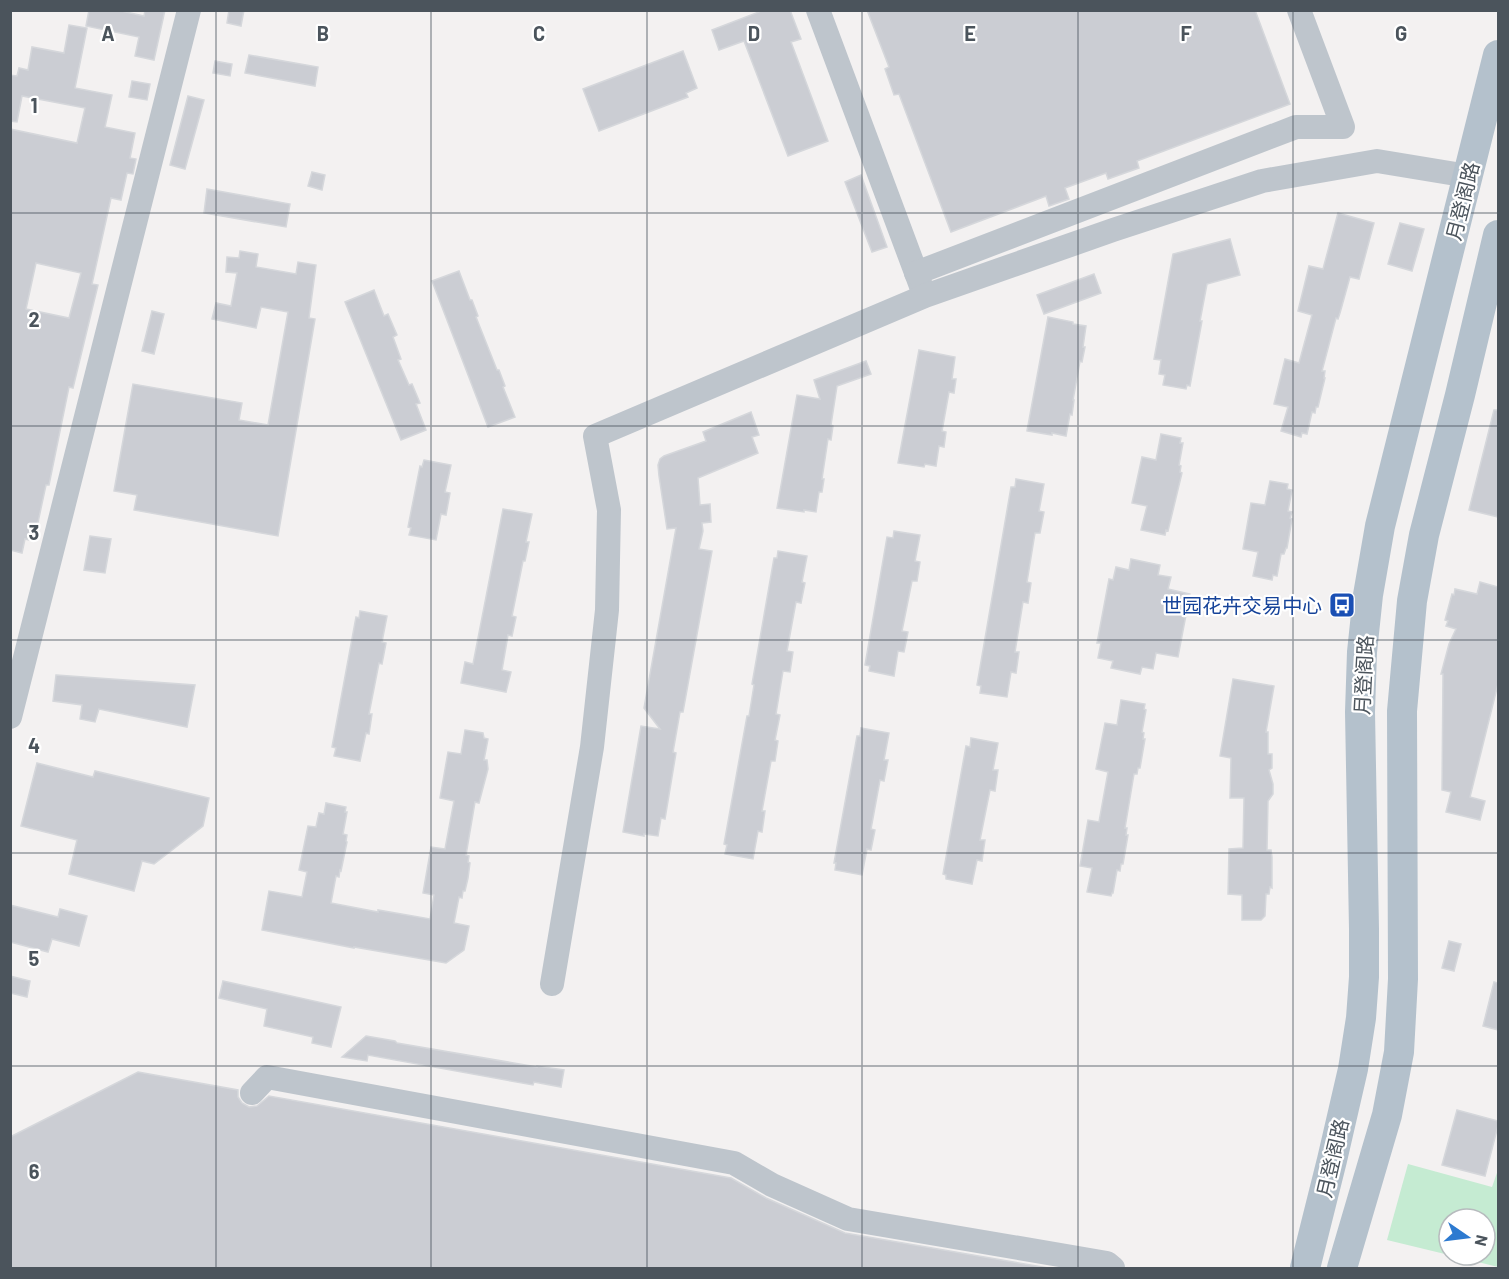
<svg xmlns="http://www.w3.org/2000/svg" width="1509" height="1279" viewBox="0 0 1509 1279" font-family="Barlow,'Noto Sans SC',sans-serif">
<style>
.green{fill:#c5ebd2}
.building{fill:#cbcdd3;stroke:#d5d7db;stroke-width:1.5;fill-rule:evenodd}
.lines{fill:none;stroke-linecap:round;stroke-linejoin:round}
.minor{stroke:#bec5cc;stroke-width:24}
.major{stroke:#b4c1cc;stroke-width:30}
.grid{fill:none;stroke:#4b545c;stroke-width:1.5;stroke-opacity:0.55}
.labels{text-anchor:middle;dominant-baseline:central;stroke-width:4.5;stroke-linejoin:round;paint-order:stroke}
.street-label{font-size:20px;fill:#4b545c;stroke:#fff}
.transit-label{font-size:20px;fill:#164399;stroke:#fff;text-anchor:end}
.grid-label{font-size:20px;text-anchor:middle;font-weight:bold;fill:#4b545c;stroke:#fff;stroke-width:4.5;stroke-linejoin:round;paint-order:stroke}
</style>
<rect width="100%" height="100%" fill="#f3f1f1"/>
<polygon class="green" points="1408,1164 1492,1187 1498,1170 1498,1267 1450,1255 1485,1255 1485,1219 1449,1219 1449,1255 1387,1240"/>
<g class="building">
<polygon points="89,10 117,10 144,16 145,10 165,10 154,60 135,56 139,37 86,26"/>
<polygon points="229,10 244,10 241,26 227,23"/>
<polygon points="764,10 790,10 801,39 791,42 828,141 788,156 744,41 719,50 712,30"/>
<polygon points="867,10 1255,10 1290,104 1137,161 1139,168 1108,179 1106,173 1065,188 1069,199 1049,206 1046,196 951,232 899,94 894,95 885,69 889,67"/>
<path d="M 69,25 L 87,28 L 75,88 L 112,95 L 105,127 L 135,133 L 130,158 L 136,159 L 133,174 L 127,173 L 121,200 L 111,198 L 92,284 L 98,285 L 73,388 L 69,387 L 49,485 L 46,485 L 34,541 L 25,539 L 22,553 L 10,550 L 10,129 L 77,143 L 85,108 L 22,96 L 17,122 L 10,121 L 10,75 L 17,76 L 19,68 L 28,70 L 32,47 L 64,53 ZM 36,263 L 81,273 L 69,318 L 26,309 Z"/>
<polygon points="683,51 697,88 686,93 688,97 599,131 583,89"/>
<polygon points="249,55 318,67 315,86 245,73"/>
<polygon points="215,61 232,64 230,76 213,73"/>
<polygon points="132,81 150,84 147,100 129,97"/>
<polygon points="188,96 204,100 185,169 170,165"/>
<polygon points="312,172 325,175 322,190 308,186"/>
<polygon points="861,175 887,247 872,252 845,182"/>
<polygon points="207,189 290,204 286,227 204,213"/>
<polygon points="1338,213 1374,223 1359,279 1350,277 1340,313 1338,319 1336,318 1322,371 1325,371 1324,378 1325,378 1318,407 1316,407 1315,413 1312,412 1307,434 1302,433 1301,437 1281,431 1288,407 1274,404 1285,359 1299,363 1312,315 1298,311 1309,266 1323,269"/>
<polygon points="1400,223 1424,229 1412,271 1388,264"/>
<polygon points="1230,239 1240,275 1207,284 1200,321 1202,321 1190,386 1187,385 1186,389 1163,385 1165,375 1159,374 1161,360 1154,359 1173,254"/>
<polygon points="240,251 258,254 256,267 296,274 298,262 316,265 309,318 315,319 278,536 134,510 137,495 114,491 133,384 242,403 239,420 268,425 288,312 261,307 256,328 212,319 216,303 231,306 237,273 226,272 227,257 239,258"/>
<polygon points="459,271 470,300 472,300 478,316 476,317 497,370 499,370 505,386 503,387 515,417 488,427 432,281"/>
<polygon points="1094,274 1101,293 1044,314 1037,295"/>
<polygon points="374,290 384,316 388,314 397,335 393,337 401,359 398,360 409,385 412,384 420,403 416,404 426,430 401,440 345,302"/>
<polygon points="152,311 164,314 154,354 142,351"/>
<polygon points="1048,317 1073,322 1073,324 1086,326 1083,347 1085,347 1082,362 1080,361 1073,400 1074,400 1072,415 1070,414 1066,436 1052,433 1052,435 1027,431"/>
<polygon points="919,350 955,357 952,379 956,379 954,393 949,392 942,431 946,432 944,447 939,446 936,466 925,464 924,467 898,463"/>
<polygon points="866,361 871,374 837,386 831,425 833,426 831,440 828,439 822,479 824,479 822,492 819,492 816,512 804,510 804,512 777,508 797,395 820,399 814,380"/>
<polygon points="1494,410 1498,410 1498,517 1469,510"/>
<polygon points="751,412 759,435 752,437 758,453 698,478 700,505 710,504 711,522 702,523 703,531 699,549 712,551 683,712 680,712 673,752 676,753 665,819 661,818 658,836 644,834 644,836 623,832 641,726 660,729 644,708 676,528 667,529 659,476 658,465 660,459 664,456 706,441 703,432"/>
<polygon points="1161,434 1181,438 1180,443 1183,443 1179,465 1181,466 1180,472 1182,473 1168,531 1166,530 1165,535 1141,530 1147,506 1132,503 1142,457 1156,460"/>
<polygon points="424,460 451,465 445,492 450,493 446,515 441,514 436,540 409,535 411,528 408,527 420,466 422,467"/>
<polygon points="1016,479 1044,484 1039,511 1044,512 1040,533 1035,533 1027,582 1031,583 1028,603 1023,602 1015,652 1019,652 1016,673 1011,672 1007,697 980,693 981,686 977,685 1011,487 1015,487"/>
<polygon points="1270,481 1288,484 1287,489 1292,490 1288,511 1292,512 1290,518 1292,519 1287,548 1286,548 1284,554 1281,554 1277,576 1273,575 1272,580 1253,576 1258,552 1243,549 1251,503 1265,505"/>
<polygon points="503,509 532,514 526,542 529,542 525,561 523,561 512,616 516,617 512,636 508,635 502,670 511,672 506,692 461,683 465,662 473,664"/>
<polygon points="894,531 920,535 915,561 920,562 917,581 912,581 902,631 908,632 904,652 898,651 894,676 869,671 870,666 865,665 887,537 893,538"/>
<polygon points="90,536 111,539 105,573 84,570"/>
<polygon points="778,551 807,556 802,582 805,583 801,603 796,602 787,651 793,652 790,672 783,671 776,714 780,715 775,740 778,741 775,761 771,761 762,811 765,811 762,832 758,831 753,859 725,854 727,845 724,844 747,716 749,716 754,685 752,684 774,558 777,558"/>
<polygon points="1131,559 1160,565 1158,575 1171,577 1168,589 1190,594 1178,657 1156,653 1153,669 1142,667 1140,674 1111,668 1113,661 1098,658 1101,643 1097,643 1109,579 1113,580 1116,567 1129,570"/>
<polygon points="1480,582 1498,587 1498,684 1470,797 1485,801 1480,820 1446,812 1451,792 1442,790 1443,674 1441,674 1449,644 1456,629 1446,626 1448,621 1445,620 1452,594 1454,595 1455,589 1477,594"/>
<polygon points="360,611 387,616 382,642 386,643 382,664 379,663 369,714 372,714 369,734 366,733 360,761 334,756 336,748 332,747 356,617 359,618"/>
<polygon points="56,675 195,685 187,727 99,709 95,722 80,719 82,705 53,701"/>
<polygon points="1233,679 1274,686 1266,732 1268,732 1268,754 1272,754 1272,768 1269,770 1273,784 1273,794 1268,801 1267,850 1271,850 1272,857 1272,888 1270,887 1269,894 1266,894 1265,916 1261,920 1242,920 1242,895 1228,894 1229,849 1243,848 1244,798 1230,798 1231,758 1220,756"/>
<polygon points="1121,700 1145,704 1144,709 1146,710 1142,732 1144,733 1143,739 1145,739 1140,768 1138,768 1137,774 1134,774 1125,828 1127,828 1126,835 1128,835 1123,864 1121,864 1120,871 1117,870 1113,893 1112,893 1111,896 1087,892 1092,868 1080,866 1088,820 1099,822 1108,772 1096,769 1105,723 1117,725"/>
<polygon points="861,728 889,733 884,760 888,760 884,781 880,780 871,829 875,830 871,850 867,849 862,875 835,870 836,863 834,863 857,736 860,736"/>
<polygon points="465,730 483,733 484,738 488,739 484,760 487,760 488,769 479,803 475,802 466,855 469,856 468,862 470,863 468,878 465,891 463,891 462,898 459,897 454,923 469,926 464,950 446,963 354,947 354,948 262,930 269,891 302,897 307,872 299,870 308,826 316,827 319,813 324,814 326,803 346,807 345,812 347,812 343,834 347,835 346,841 347,842 341,871 340,870 339,877 336,876 331,903 378,912 378,910 430,919 434,895 423,893 431,847 445,849 454,801 440,798 448,752 461,754"/>
<polygon points="971,738 998,743 993,770 998,770 995,791 990,790 980,840 985,840 982,861 977,860 972,884 946,879 946,875 943,874 966,746 970,747"/>
<polygon points="37,763 93,777 95,771 209,798 203,826 154,864 142,861 134,891 69,874 77,840 21,826"/>
<polygon points="10,905 58,917 60,909 87,916 79,946 52,939 48,952 10,942"/>
<polygon points="1449,941 1461,944 1454,971 1442,968"/>
<polygon points="10,976 30,981 27,997 10,993"/>
<polygon points="223,981 341,1007 331,1047 312,1043 313,1037 264,1026 267,1009 219,998"/>
<polygon points="1494,982 1498,983 1498,1030 1483,1026"/>
<polygon points="366,1036 395,1041 397,1043 537,1067 537,1066 564,1070 561,1087 534,1082 533,1085 368,1055 367,1061 342,1057"/>
<polygon points="138,1072 238,1090 238,1097 242,1103 249,1107 257,1106 269,1096 731,1178 766,1198 845,1233 1054,1269 10,1269 10,1137"/>
<polygon points="1457,1110 1498,1121 1498,1126 1485,1176 1442,1165"/>
</g>
<g class="lines">
<g class="minor">
<polyline points="818,10 921,286"/>
<polyline points="916,273 1296,127 1343,127 1299,10"/>
<polyline points="10,717 189,10"/>
<polyline points="552,984 592,747 607,610 609,510 595,436 925,296 1113,230 1262,181 1377,161 1468,176"/>
<polyline points="252,1093 267,1077 734,1163 772,1185 848,1219 1107,1263 1113,1268"/>
</g>
<g class="major">
<polyline points="1305,1268 1332,1160 1353,1069 1361,1018 1364,977 1364,929 1360,712 1362,652 1368,595 1380,526 1498,55"/>
<polyline points="1342,1268 1387,1115 1399,1052 1403,979 1402,711 1412,601 1424,535 1460,395 1498,235"/>
</g>
</g>
<path class="grid" d="M 216,10 L 216,1268M 431,10 L 431,1268M 647,10 L 647,1268M 862,10 L 862,1268M 1078,10 L 1078,1268M 1293,10 L 1293,1268M 10,213 L 1498,213M 10,426 L 1498,426M 10,640 L 1498,640M 10,853 L 1498,853M 10,1066 L 1498,1066"/>
<defs>
<symbol id="bus-square" viewBox="-11 -11 22 22"><rect x="-9" y="-9" width="18" height="18" rx="4" fill="#1a4fb4" stroke="#fff"/><path d="M-5-6H5V4H4V6H2V4H-2V6H-4V4H-5ZM-3.5-4V0h7V-4ZM-3.5 1.2v1.5H-2V1.2ZM2 1.2v1.5H3.5V1.2Z" fill="#fff"/></symbol>
</defs>
<g fill-rule="evenodd">
<use href="#bus-square" x="1327" y="590" width="30" height="30"/>
</g>
<g class="labels">
<g class="street-label">
<text transform="translate(1462 201) rotate(-76)">月登阁路</text>
<text transform="translate(1363 675) rotate(-87)">月登阁路</text>
<text transform="translate(1332 1158) rotate(-77)">月登阁路</text>
</g>
<g class="transit-label">
<text x="1322" y="605">世园花卉交易中心</text>
</g>
</g>
<g class="grid-label">
<text x="108" y="41">A</text>
<text x="323" y="41">B</text>
<text x="539" y="41">C</text>
<text x="754" y="41">D</text>
<text x="970" y="41">E</text>
<text x="1186" y="41">F</text>
<text x="1401" y="41">G</text>
<text x="34" y="113">1</text>
<text x="34" y="327">2</text>
<text x="34" y="540">3</text>
<text x="34" y="753">4</text>
<text x="34" y="966">5</text>
<text x="34" y="1179">6</text>
</g>
<rect width="1509" height="1279" fill="none" stroke="#4b545c" stroke-width="24"/>
<g transform="translate(1467 1237) rotate(104)"><circle r="28" fill="#ffffff" stroke="#b7bbbe" stroke-width="1.5"/>
<path d="M0-4.5L10 22L0 15L-10 22Z" fill="#2d7ad0"/>
<text y="-9" font-size="16" font-weight="bold" text-anchor="middle" fill="#4b545c">N</text>
</g>
</svg>
